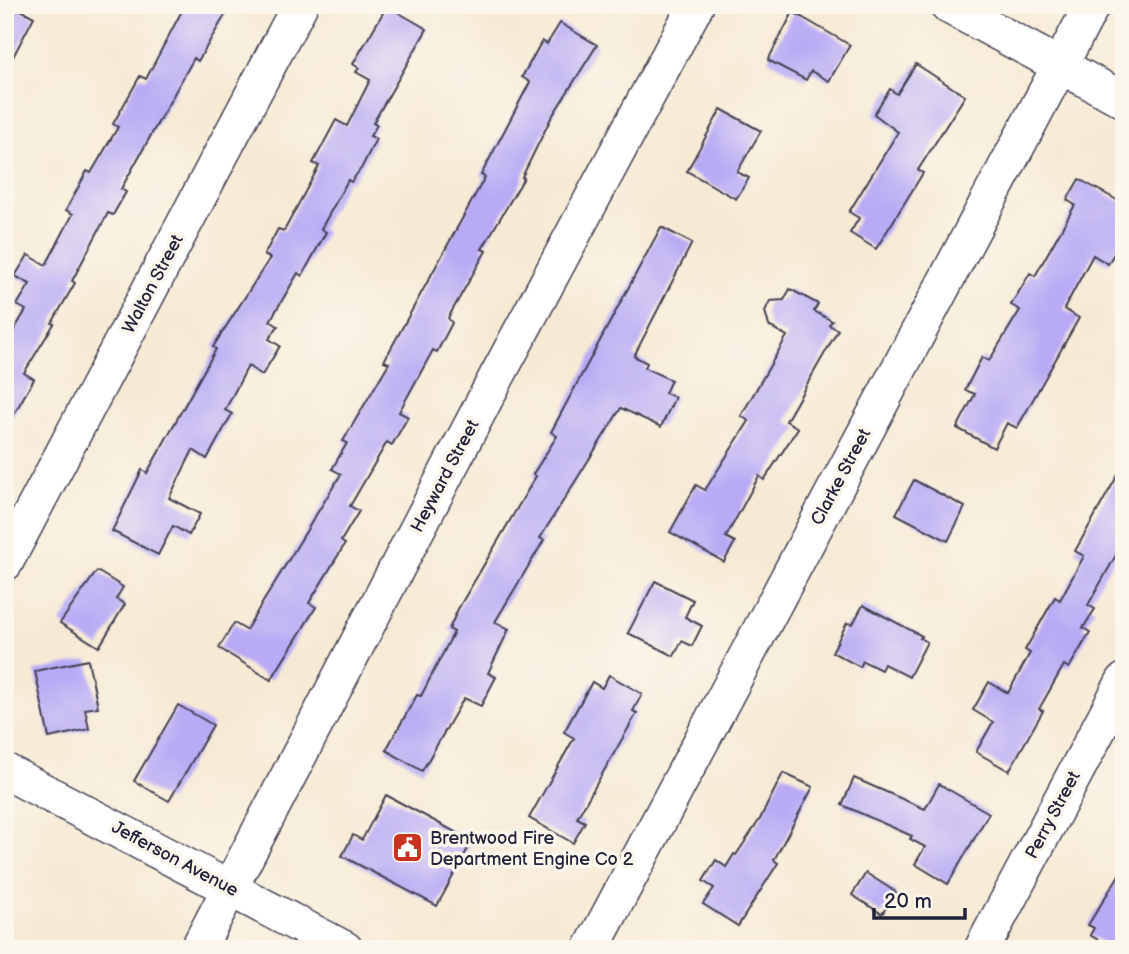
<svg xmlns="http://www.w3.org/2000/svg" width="1129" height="954" viewBox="0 0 1129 954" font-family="'Balsamiq Sans',sans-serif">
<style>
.building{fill:#b8aaf5}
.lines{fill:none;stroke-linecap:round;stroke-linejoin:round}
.street-casing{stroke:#424052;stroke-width:38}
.street{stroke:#fff;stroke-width:35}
.labels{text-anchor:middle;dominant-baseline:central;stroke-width:7;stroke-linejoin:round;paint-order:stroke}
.street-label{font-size:18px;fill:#22223b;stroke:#fbf7ec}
.poi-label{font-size:18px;fill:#22223b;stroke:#fbf7ec;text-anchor:start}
</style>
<rect width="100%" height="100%" fill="#fbf7ec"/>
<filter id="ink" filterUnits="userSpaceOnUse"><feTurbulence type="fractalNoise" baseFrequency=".0143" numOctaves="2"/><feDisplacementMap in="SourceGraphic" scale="14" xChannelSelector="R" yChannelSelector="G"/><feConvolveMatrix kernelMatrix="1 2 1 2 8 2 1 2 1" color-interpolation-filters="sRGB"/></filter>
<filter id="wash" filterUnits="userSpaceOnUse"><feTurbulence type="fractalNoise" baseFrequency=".00686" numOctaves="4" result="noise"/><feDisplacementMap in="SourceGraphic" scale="28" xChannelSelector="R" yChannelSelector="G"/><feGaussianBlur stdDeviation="1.57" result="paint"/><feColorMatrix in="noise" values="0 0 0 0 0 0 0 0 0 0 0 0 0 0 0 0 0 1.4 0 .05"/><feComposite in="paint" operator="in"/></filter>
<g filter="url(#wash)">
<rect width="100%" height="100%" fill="#f7ead5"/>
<g id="blocks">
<g class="building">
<polygon points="5,5 12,5 34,17 5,72"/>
<polygon points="185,5 231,5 198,61 194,58 121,189 126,192 113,215 108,213 72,281 75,283 52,323 54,324 24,373 34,379 5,430 5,345 26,310 17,305 30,284 15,276 28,255 46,265 73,214 66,210 87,171 91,173 118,127 113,124 140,76 146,79"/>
<polygon points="387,6 427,29 373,123 377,125 370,136 376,139 362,167 351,182 348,180 321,229 326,232 302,276 298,273 270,321 278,326 269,339 280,346 262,375 248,366 225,410 232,414 207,459 193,450 169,498 200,514 189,535 173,526 158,555 112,531 142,470 147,473 216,349 213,347 270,258 264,255 278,229 284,231 319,166 313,163 336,120 347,126 370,80 356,72 359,68 353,64"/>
<polygon points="793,12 850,45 829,81 811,71 806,80 768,60"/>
<polygon points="560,23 597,45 551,118 522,177 524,178 482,249 486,251 448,318 452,323 437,352 433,350 399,412 408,417 392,445 387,442 350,506 359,511 341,541 345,544 309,603 316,607 271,680 219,648 234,623 246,630 341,474 332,469 347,443 343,441 389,363 384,361 485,177 481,175 530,82 522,77 542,41 547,44"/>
<polygon points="916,64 965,96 918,170 923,173 876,249 850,233 859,218 849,212 898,132 874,114 890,89 897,94"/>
<polygon points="721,109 761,131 737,172 749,178 736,199 687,171"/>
<polygon points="1079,179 1124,204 1124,236 1108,264 1093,255 1064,309 1079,318 1017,428 1007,423 994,448 957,428 975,394 965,390 982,357 989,361 1020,310 1011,305 1030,273 1035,276 1075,205 1067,200"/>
<polygon points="661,227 692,243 634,356 647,363 645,368 671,380 665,393 675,397 661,427 621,408 540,538 544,540 495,622 509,629 488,673 496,677 481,706 464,698 422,771 386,750 417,695 421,696 454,632 449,629 458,609 536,476 533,474 557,436 551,432"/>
<polygon points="790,289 818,304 814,311 832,321 829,325 838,330 786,421 798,428 764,480 759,476 726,537 735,542 724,562 670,532 696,485 705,490 749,421 741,416 787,336 769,326 765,311 770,301 784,300"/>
<polygon points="1124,464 1124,541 1088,605 1095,609 1083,628 1090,632 1069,668 1064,665 1039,709 1043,711 1009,771 976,752 993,722 973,710 989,682 1008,693 1030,653 1025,650 1055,597 1060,600 1084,556 1075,551"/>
<polygon points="914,480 965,507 948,541 896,514"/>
<polygon points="97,571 123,587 116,599 125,604 99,647 60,623"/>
<polygon points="655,581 693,600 685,617 702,626 692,646 682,641 674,656 628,633"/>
<polygon points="863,605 922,636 920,638 927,642 909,677 884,664 881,670 863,661 860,667 832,652 847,623 853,624"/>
<polygon points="88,660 98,707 85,709 89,729 49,738 35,671"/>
<polygon points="609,675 642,694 633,711 637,713 577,818 585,822 573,843 529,818 574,738 564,732 592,682 602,688"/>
<polygon points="178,705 213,725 169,801 134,781"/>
<polygon points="783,773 813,787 774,860 778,863 738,926 703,904 714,888 703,881 716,860 726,867 734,854 736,855 760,819"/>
<polygon points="854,778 925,809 939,784 989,813 948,884 915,864 925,847 910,839 912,836 842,805"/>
<polygon points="386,795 472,841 437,906 342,856 353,835 362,840"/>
<polygon points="1124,867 1124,946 1116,942 1113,948 1090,935 1094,928 1088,925"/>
<polygon points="866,873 896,892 882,914 852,895"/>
</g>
</g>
</g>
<g filter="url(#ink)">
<use href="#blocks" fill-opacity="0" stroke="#424052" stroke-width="2"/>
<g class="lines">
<defs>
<g id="street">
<polyline points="947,5 1124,100"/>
<polyline points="5,563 300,5"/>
<polyline points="5,771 345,949"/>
<polyline points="198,949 495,380 696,5"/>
<polyline points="591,949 1092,5"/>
<polyline points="982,949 1124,681"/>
</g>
</defs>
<use href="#street" class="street-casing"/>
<use href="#street" class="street"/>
</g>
</g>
<defs>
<symbol id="civic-square" viewBox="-11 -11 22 22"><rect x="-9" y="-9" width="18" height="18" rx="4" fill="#c8321e" stroke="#fbf7ec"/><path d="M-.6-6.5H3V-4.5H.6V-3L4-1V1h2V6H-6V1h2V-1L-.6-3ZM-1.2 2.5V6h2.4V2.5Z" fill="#fff"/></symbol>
</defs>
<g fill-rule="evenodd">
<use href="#civic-square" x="390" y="830" width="35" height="35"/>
</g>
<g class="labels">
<g class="street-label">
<text transform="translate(153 284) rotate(-62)">Walton Street</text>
<text transform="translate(445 476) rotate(-62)">Heyward Street</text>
<text transform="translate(841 477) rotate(-62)">Clarke Street</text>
<text transform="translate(1053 815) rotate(-62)">Perry Street</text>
<text transform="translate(175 859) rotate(28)">Jefferson Avenue</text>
</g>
<g class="poi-label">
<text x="430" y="838">Brentwood Fire<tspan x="430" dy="21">Department Engine Co 2</tspan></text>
</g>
</g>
<rect width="1129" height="954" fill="none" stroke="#fbf7ec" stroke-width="28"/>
<path d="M874 908v10h91v-10" fill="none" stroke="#22223b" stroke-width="3.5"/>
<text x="884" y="908" font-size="21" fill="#22223b" stroke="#fbf7ec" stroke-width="5" paint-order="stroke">20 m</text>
</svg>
